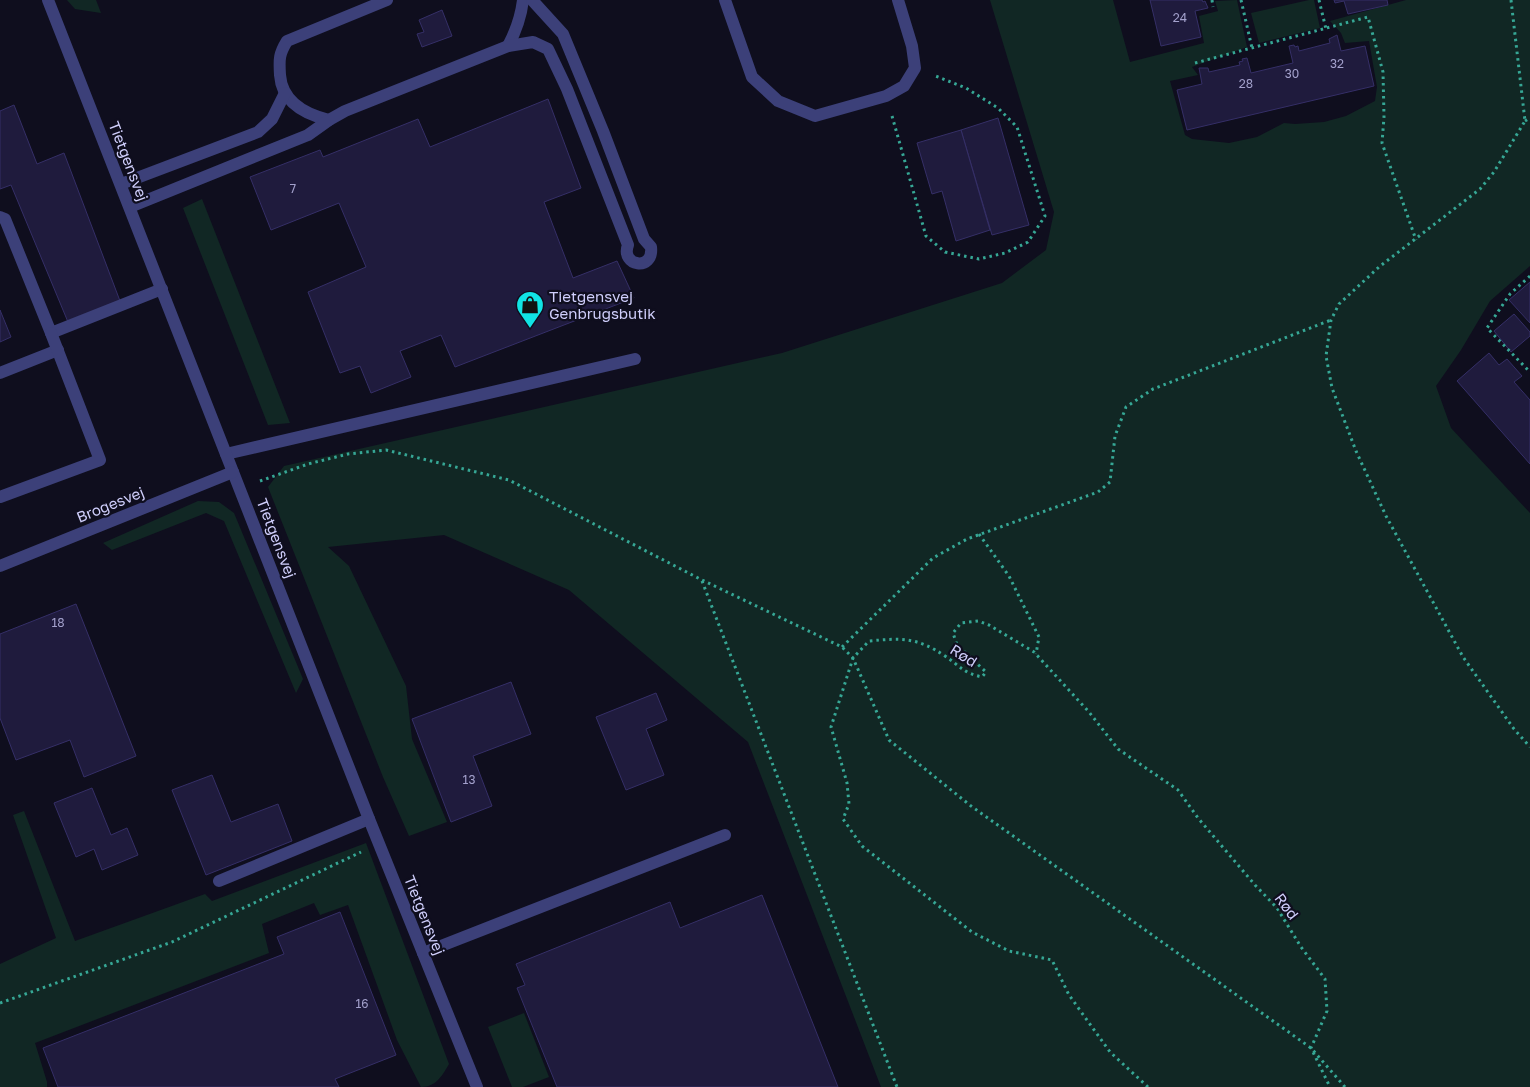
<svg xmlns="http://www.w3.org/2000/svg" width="1530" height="1087" viewBox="0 0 1530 1087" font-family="'Golos Text',sans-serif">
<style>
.green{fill:#112724}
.building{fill:#1f1b3d;stroke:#352f67}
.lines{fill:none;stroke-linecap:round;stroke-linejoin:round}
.path{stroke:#36a795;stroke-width:3;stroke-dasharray:2.5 4;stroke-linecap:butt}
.lane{stroke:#3c4079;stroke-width:12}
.street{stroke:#3c4079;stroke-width:12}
.labels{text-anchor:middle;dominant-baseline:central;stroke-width:4.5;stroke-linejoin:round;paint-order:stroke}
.number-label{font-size:12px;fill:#a3a1cc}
.street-label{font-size:15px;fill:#cfcefb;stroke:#0f0e1e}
.poi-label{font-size:15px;fill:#cfcefb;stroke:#0f0e1e;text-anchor:start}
</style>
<rect width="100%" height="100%" fill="#0f0e1e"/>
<g class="green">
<polygon points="67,0 96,0 101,13 75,9"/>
<polygon points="990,0 1113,0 1130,62 1204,43 1199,16 1218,11 1215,1 1237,0 1247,47 1192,67 1198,75 1170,81 1185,135 1192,139 1229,143 1257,137 1284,123 1295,124 1324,122 1346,116 1375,101 1377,87 1369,41 1345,43 1341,33 1330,21 1406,0 1530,0 1530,266 1490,301 1461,350 1436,386 1451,428 1530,513 1530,1087 881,1087 748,742 569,590 444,535 328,547 349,566 406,686 412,739 447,822 409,836 383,777 268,487 284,466 782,353 1002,283 1046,250 1054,212"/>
<polygon points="1309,0 1314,0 1320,28 1259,43 1251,13"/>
<polygon points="202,199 290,423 268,425 183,208"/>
<polygon points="198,501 219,502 234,513 303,679 296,693 224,521 206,513 112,550 103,543"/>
<path d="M 24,811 L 75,941 L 205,894 L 212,901 L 366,843 L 449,1064 C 442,1076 436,1087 421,1087 L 397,1040 L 348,905 L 320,915 L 314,903 L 262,924 L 269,953 L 35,1043 L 47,1082 L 47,1087 L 0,1087 L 0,964 L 56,938 L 13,815 Z"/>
<polygon points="524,1013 549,1077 523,1087 512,1087 488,1027"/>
</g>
<g class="building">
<polygon points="1150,0 1202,0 1203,2 1205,1 1208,8 1195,11 1201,37 1161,46"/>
<polygon points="1334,0 1387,0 1388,5 1348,14 1344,1 1335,3"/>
<polygon points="442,10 452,36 422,47 417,34 424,32 419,20"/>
<polygon points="1337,35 1341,51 1365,46 1374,86 1187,130 1177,90 1202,84 1199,68 1208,68 1209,72 1240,65 1239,62 1243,61 1242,59 1247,58 1251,73 1293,63 1289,46 1294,45 1295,47 1298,46 1299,51 1330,43 1329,39"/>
<polygon points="548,99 581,188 544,202 573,278 617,261 634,298 455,367 441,335 400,351 411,377 371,393 360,366 340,373 308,292 366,267 339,203 271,230 250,177 320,150 323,157 418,119 430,147"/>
<polygon points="14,105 37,164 64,153 120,301 68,322 11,185 0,189 0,111"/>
<polygon points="998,118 1029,225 992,235 961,130"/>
<polygon points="961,130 990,230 956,241 942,191 932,194 917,143"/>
<polygon points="1530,282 1530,323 1509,300"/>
<polygon points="0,310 11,337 0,342"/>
<polygon points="1514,314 1530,332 1530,336 1511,352 1494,331"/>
<polygon points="1489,353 1499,365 1507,359 1522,376 1514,382 1530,400 1530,464 1457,381"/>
<polygon points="76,604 136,756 84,777 70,740 16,760 0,718 0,634"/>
<polygon points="511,682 531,734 473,756 492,806 451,822 412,719"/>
<polygon points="656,693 667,720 646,729 664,775 626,790 596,717"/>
<polygon points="212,775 231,822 278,804 292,841 206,875 172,790"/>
<polygon points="92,788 111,835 127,828 138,855 102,870 94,849 76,857 54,803"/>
<polygon points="762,895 838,1087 557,1087 517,988 525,985 516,964 670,902 680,928"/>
<polygon points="340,912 396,1055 335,1079 339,1087 58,1087 43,1048 284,954 277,937"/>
</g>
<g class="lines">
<g class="path">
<polyline points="1212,0 1213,7"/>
<polyline points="1241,0 1252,48"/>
<polyline points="1319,0 1326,29"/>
<polyline points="1511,0 1525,121 1494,172 1480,189 1379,267 1339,304 1331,320 1326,356 1332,388 1356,451 1386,516 1463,657 1514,729 1530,747"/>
<polyline points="1195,63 1368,17 1383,72 1384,117 1382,143 1416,240"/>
<polyline points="892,116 926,236 945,252 979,259 1005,253 1028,242 1045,216 1017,127 998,108 966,88 933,75"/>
<polyline points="1525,121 1530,118"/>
<polyline points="1530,276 1510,294 1487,328 1530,372"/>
<polyline points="260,481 308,464 348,454 386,450 509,480 702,580 842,647 853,658 889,740 971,806 1311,1048 1345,1087"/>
<polyline points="979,534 1009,576 1039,637 1036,654"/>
<polyline points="702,581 897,1087"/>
<polyline points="842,647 933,558 967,539 1098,492 1110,482 1115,436 1126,407 1153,389 1331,320"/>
<polyline points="0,1003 172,942 361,852"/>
<path d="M 1148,1087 L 1110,1052 L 1069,995 L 1052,960 L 1009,951 L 972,932 L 862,846 L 843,819 L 849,804 L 847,783 L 831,727 L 853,658 L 869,641 C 901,638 917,637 945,656 C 960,666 963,673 982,677 L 986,672 L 957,645 L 953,633 L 961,623 L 978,621 L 989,625 L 1034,652 L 1089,712 L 1118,749 L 1178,790 L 1198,818 L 1255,885 L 1277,908 L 1301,947 L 1325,979 L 1327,1011 L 1311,1048 L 1330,1087"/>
</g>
<g class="lane">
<polyline points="725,0 752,77 778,101 815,116 886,96 904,86 915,68 912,46 898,0"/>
<path d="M 508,46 C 516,31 521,17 523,0"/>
<path d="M 329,120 C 304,114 282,102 280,75 C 279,59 279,54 287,41 L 387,0"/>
<polyline points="121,184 258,132 272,119 285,93"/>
<path d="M 130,207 L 308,135 L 329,120 L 345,111 L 508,46 L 533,42 L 548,49 L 567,89 L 628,245 C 620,266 654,272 651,247 L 644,239 L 603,131 L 563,34 L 532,0"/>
<polyline points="0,217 5,219 51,333 162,289"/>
<polyline points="0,373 58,350"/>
<polyline points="226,454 635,359"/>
<polyline points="0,497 100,460 51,333"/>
<polyline points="219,881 369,819"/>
<polyline points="423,953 725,835"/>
</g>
<g class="street">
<polyline points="48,0 369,819 477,1087"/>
<polyline points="0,566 233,472"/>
</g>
</g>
<defs>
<symbol id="shop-pin" viewBox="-11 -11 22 30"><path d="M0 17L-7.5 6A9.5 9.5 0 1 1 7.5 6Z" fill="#11e3e4" stroke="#0f0e1e"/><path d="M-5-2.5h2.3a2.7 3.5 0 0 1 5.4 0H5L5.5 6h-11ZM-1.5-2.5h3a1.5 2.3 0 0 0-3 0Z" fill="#111"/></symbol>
</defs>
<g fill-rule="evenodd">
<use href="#shop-pin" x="514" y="289" width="32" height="43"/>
</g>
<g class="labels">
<g class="number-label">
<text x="1180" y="17">24</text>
<text x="1337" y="63">32</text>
<text x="1292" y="73">30</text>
<text x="1246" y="83">28</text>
<text x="293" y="188">7</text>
<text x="58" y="622">18</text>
<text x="469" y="779">13</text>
<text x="362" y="1003">16</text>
</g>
<g class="street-label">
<text transform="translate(129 161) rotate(69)">Tietgensvej</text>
<text transform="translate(110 504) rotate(-22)">Brogesvej</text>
<text transform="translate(277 538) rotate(69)">Tietgensvej</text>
<text transform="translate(964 655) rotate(32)">Rød</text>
<text transform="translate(1287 906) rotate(53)">Rød</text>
<text transform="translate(425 915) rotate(68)">Tietgensvej</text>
</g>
<g class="poi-label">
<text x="549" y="296">Tietgensvej<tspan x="549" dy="17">Genbrugsbutik</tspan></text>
</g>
</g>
</svg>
